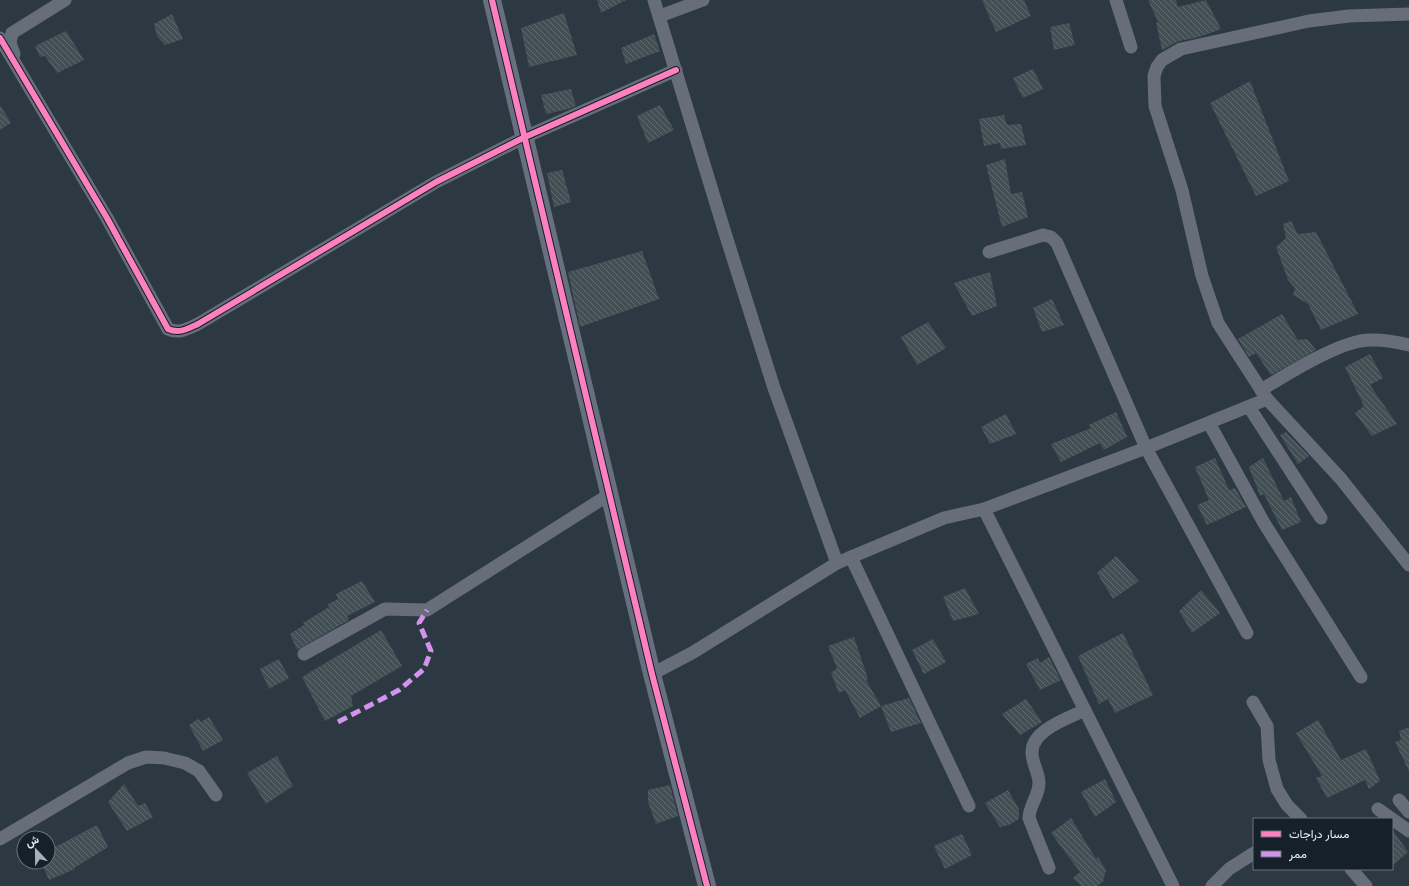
<svg xmlns="http://www.w3.org/2000/svg" width="1409" height="886" viewBox="0 0 1409 886" font-family="Raleway,Vazirmatn,sans-serif">
<style>
.building{fill:url(#building-back-hatch)}
.lines{fill:none;stroke-linecap:round;stroke-linejoin:round}
.street{stroke:#686d7a;stroke-width:13}
.secondary{stroke:#686f7e;stroke-width:18}
.quiet{stroke:#d193ec;stroke-width:5;stroke-dasharray:10 5;stroke-linecap:butt}
.cycleway-casing{stroke:#152028;stroke-width:8}
.cycleway{stroke:#ff80c0;stroke-width:6}
</style>
<defs>
<pattern id="building-back-hatch" width="6" height="6" patternUnits="userSpaceOnUse"><rect width="6" height="6" fill="#425055"/><path d="M-1 5l2 2M0 0l6 6M5-1l2 2" fill="none" stroke="#5d6a6e"/></pattern>
</defs>
<rect width="100%" height="100%" fill="#2c3942"/>
<g class="building">
<polygon points="597,0 626,0 601,13"/>
<polygon points="982,0 1024,0 1031,16 996,32"/>
<polygon points="1148,0 1176,0 1178,7 1206,0 1221,29 1199,37 1179,41 1162,50 1156,23 1158,22"/>
<polygon points="564,13 577,55 529,67 521,28"/>
<polygon points="172,14 183,39 165,45 157,36 154,24"/>
<polygon points="1069,23 1075,45 1054,50 1050,27"/>
<polygon points="66,31 84,60 57,73 45,56 40,57 35,46"/>
<polygon points="654,34 660,51 626,64 621,48"/>
<polygon points="1033,69 1043,89 1023,98 1013,78"/>
<polygon points="1250,81 1289,181 1256,196 1210,103"/>
<polygon points="571,89 576,106 568,109 546,114 541,95"/>
<polygon points="0,105 11,123 0,130"/>
<polygon points="660,105 674,130 648,143 637,116"/>
<polygon points="1004,115 1007,125 1021,124 1026,145 1001,149 1000,143 984,146 979,119"/>
<polygon points="1005,159 1011,194 1022,192 1028,217 1002,227 986,165"/>
<polygon points="562,170 571,202 554,207 547,173"/>
<polygon points="1291,221 1298,234 1316,232 1358,314 1321,330 1308,304 1293,295 1295,288 1288,280 1276,247 1286,238 1283,224"/>
<polygon points="642,251 659,299 580,327 568,272"/>
<polygon points="990,272 997,306 972,316 954,283"/>
<polygon points="1052,299 1064,325 1042,332 1033,308"/>
<polygon points="1282,314 1298,340 1307,339 1316,350 1271,375 1256,353 1249,357 1238,339"/>
<polygon points="928,322 946,348 917,365 901,337"/>
<polygon points="1370,354 1383,378 1370,385 1397,424 1372,436 1355,413 1364,406 1345,367"/>
<polygon points="1116,412 1127,437 1104,450 1100,443 1061,462 1051,444 1091,428 1089,425"/>
<polygon points="1006,414 1016,434 990,444 981,427"/>
<polygon points="1286,432 1309,456 1298,464 1280,435"/>
<polygon points="1215,458 1229,490 1235,488 1246,507 1207,525 1197,505 1209,500 1195,467"/>
<polygon points="1263,458 1284,501 1291,497 1301,522 1282,530 1264,494 1260,496 1249,467"/>
<polygon points="1116,556 1139,581 1113,599 1097,573"/>
<polygon points="362,581 375,602 347,616 349,620 297,650 290,634 304,625 303,623 329,607 328,604 338,599 336,594"/>
<polygon points="965,588 979,614 953,621 943,597"/>
<polygon points="1201,590 1220,613 1192,633 1179,611"/>
<polygon points="381,630 402,666 351,696 353,706 325,721 302,677"/>
<polygon points="1123,633 1153,695 1115,713 1108,699 1099,704 1078,656"/>
<polygon points="854,637 868,679 866,680 881,706 860,718 845,690 839,693 831,673 837,668 828,646"/>
<polygon points="933,639 946,662 924,674 912,650"/>
<polygon points="1049,657 1061,680 1040,690 1026,664 1038,658 1040,663"/>
<polygon points="279,659 289,678 269,689 260,669"/>
<polygon points="909,698 921,723 891,732 881,706"/>
<polygon points="1026,699 1042,722 1020,735 1002,714"/>
<polygon points="209,717 223,740 203,751 189,725 198,719 201,722"/>
<polygon points="1318,720 1341,760 1366,749 1380,781 1369,789 1365,780 1327,798 1316,778 1322,776 1296,733"/>
<polygon points="1409,727 1409,771 1395,742 1401,740 1399,731"/>
<polygon points="277,756 293,786 266,804 247,773"/>
<polygon points="1105,779 1116,802 1095,817 1081,792"/>
<polygon points="124,784 138,806 145,803 153,817 127,831 108,802"/>
<polygon points="670,785 678,816 656,824 648,802 648,790"/>
<polygon points="1008,790 1019,809 1019,819 1009,825 1000,827 985,803"/>
<polygon points="1071,818 1096,859 1098,857 1106,870 1103,882 1097,886 1081,886 1073,878 1080,872 1051,833"/>
<polygon points="97,825 108,847 74,868 75,869 49,880 41,862 48,862 48,849 59,845"/>
<polygon points="1392,829 1408,852 1392,866"/>
<polygon points="962,834 972,855 945,869 934,846"/>
</g>
<g class="lines">
<g class="street">
<polyline points="654,0 725,233 774,388 837,563"/>
<polyline points="1116,0 1131,47"/>
<polyline points="1409,14 1349,16 1309,21 1181,49 1162,60 1157,67 1154,76 1155,106 1182,190 1202,276 1218,323 1267,399 1341,479 1409,565"/>
<polyline points="660,16 703,0"/>
<path d="M 0,38 L 107,218 L 168,329 C 179,334 187,329 198,324 L 436,182 L 525,137 L 676,70"/>
<polyline points="14,54 10,43 12,33 65,0"/>
<polyline points="989,252 1043,235 1051,237 1057,243 1146,448 1247,633"/>
<path d="M 1261,390 C 1287,374 1331,347 1360,341 C 1377,338 1393,341 1409,345"/>
<polyline points="1249,407 1321,518"/>
<polyline points="1209,423 1264,523 1361,677"/>
<polyline points="984,509 1173,886"/>
<polyline points="851,557 969,806"/>
<polyline points="304,654 385,609 427,610 610,494"/>
<polyline points="652,674 692,653 837,563 944,518 984,509 1146,448 1267,399"/>
<polyline points="1253,702 1267,726 1269,760 1277,789 1287,805 1301,819"/>
<polyline points="1399,800 1409,812"/>
<polyline points="1378,809 1409,831"/>
<polyline points="0,839 128,763 146,757 164,758 185,763 199,771 216,795"/>
<path d="M 1049,868 L 1029,818 C 1029,806 1039,796 1039,783 C 1039,773 1032,763 1032,753 C 1031,730 1069,718 1085,710"/>
<polyline points="1351,869 1366,886"/>
<polyline points="1212,886 1229,869 1254,853"/>
</g>
<polyline class="secondary" points="492,0 652,674 707,886"/>
<polyline class="quiet" points="338,722 399,690 424,669 431,651 419,623 427,610"/>
<defs>
<g id="cycleway">
<polyline points="492,0 652,674 707,886"/>
<path d="M 0,38 L 107,218 L 168,329 C 179,334 187,329 198,324 L 436,182 L 525,137 L 676,70"/>
</g>
</defs>
<use href="#cycleway" class="cycleway-casing"/>
<use href="#cycleway" class="cycleway"/>
</g>
<rect x="1253" y="818" width="140" height="52" fill="#152028" stroke="#67747d"/>
<rect x="1261" y="831" width="20" height="6" fill="#ff80c0" stroke="#67747d"/>
<text x="1289" y="838" font-size="12" fill="#e3f1fd">مسار دراجات</text>
<rect x="1261" y="851" width="20" height="6" fill="#d193ec" stroke="#67747d"/>
<text x="1289" y="858" font-size="12" fill="#e3f1fd">ممر</text>
<g transform="translate(36 850) rotate(338)"><circle r="19" fill="#152028" stroke="#67747d"/>
<path d="M0-3L7 15L0 10L-7 15Z" fill="#a3b1bc"/>
<text y="-6" font-size="11" font-weight="bold" text-anchor="middle" fill="#e3f1fd">ش</text>
</g>
</svg>
